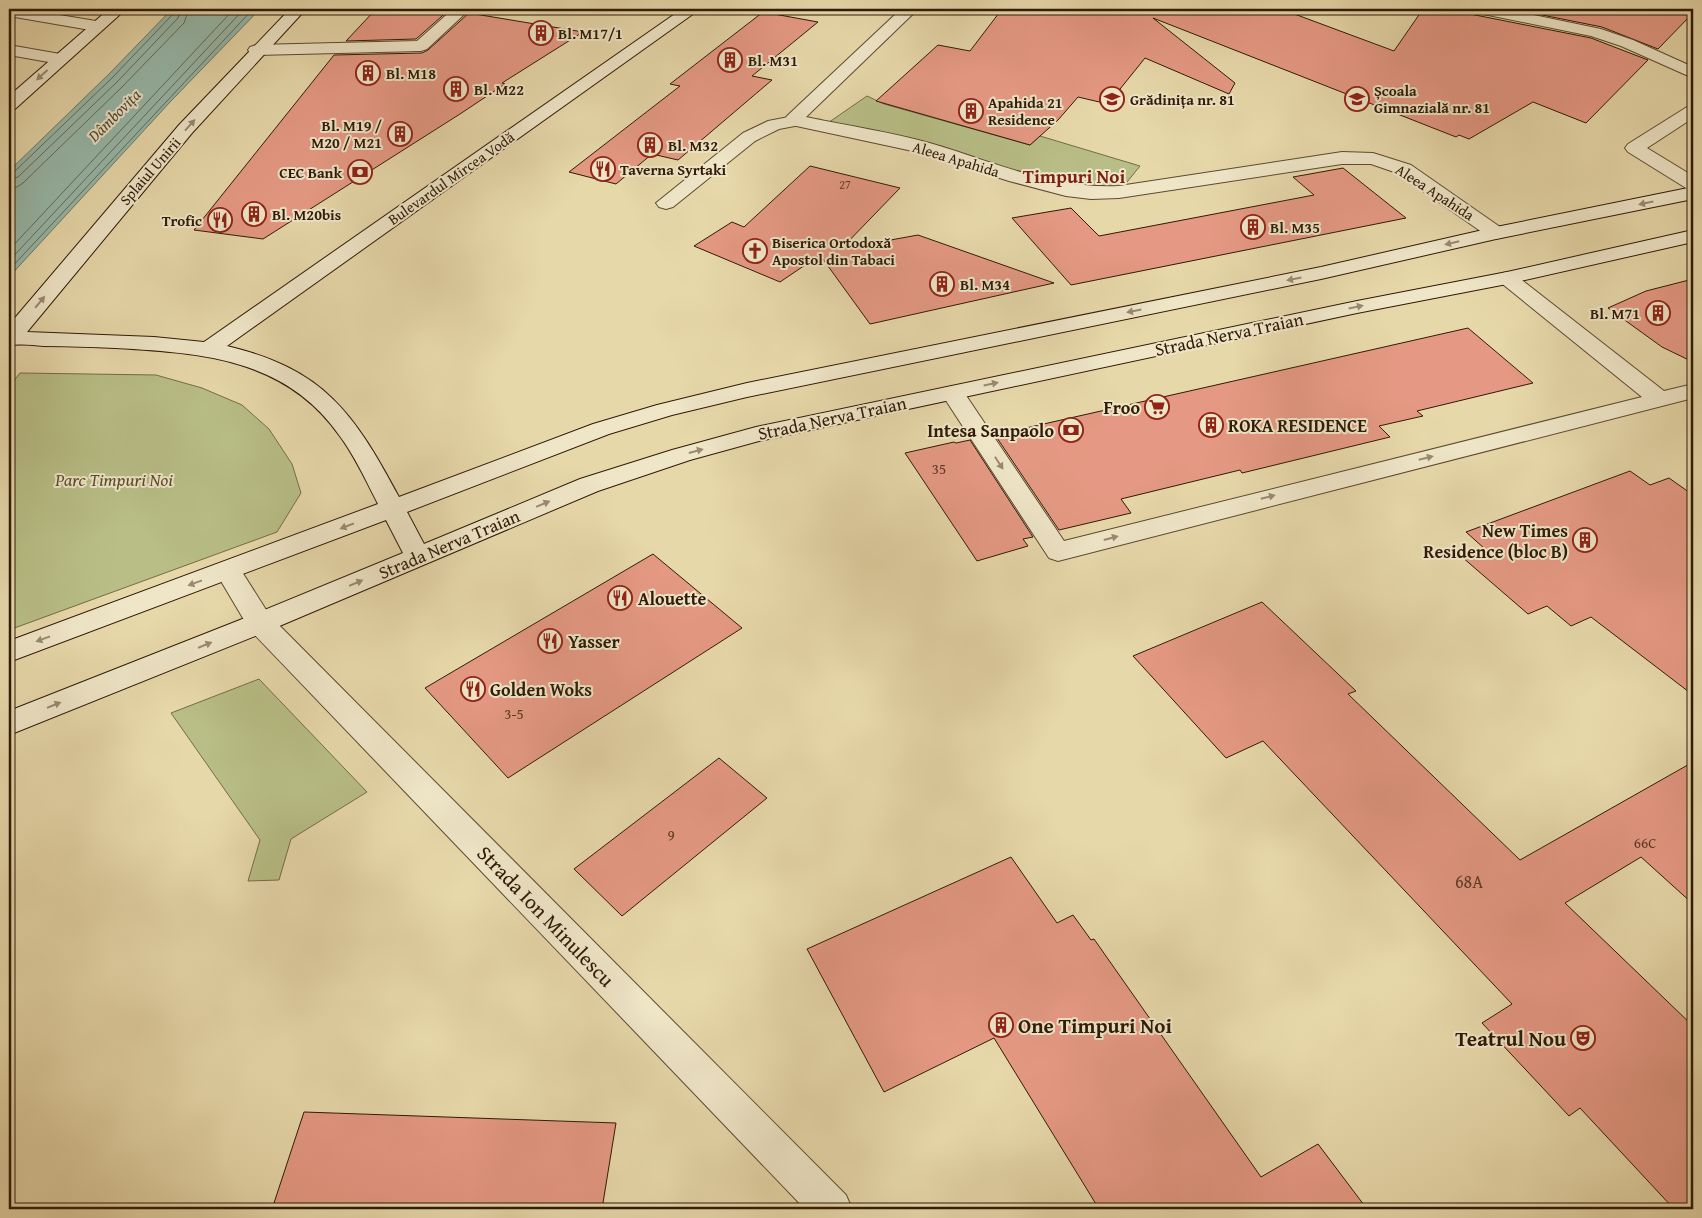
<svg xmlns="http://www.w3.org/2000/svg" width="1702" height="1218" viewBox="0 0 1702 1218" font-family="'Gentium Book Plus',serif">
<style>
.green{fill:#b8be86;stroke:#746c46}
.water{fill:#97b9ab;stroke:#6d7969}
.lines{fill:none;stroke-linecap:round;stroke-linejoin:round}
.shore{stroke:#636a59;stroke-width:1}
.building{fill:#e59984;stroke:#2f1a07}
.service-casing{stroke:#5d4a30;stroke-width:2}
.minor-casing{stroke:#5d4a30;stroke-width:2}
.secondary-casing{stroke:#2f1a07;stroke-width:2}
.service{fill:#efe6c8;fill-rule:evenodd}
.minor{fill:#efe6c8;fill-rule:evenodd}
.secondary{fill:#efe6c8;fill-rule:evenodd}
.oneway{fill:#998a71}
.labels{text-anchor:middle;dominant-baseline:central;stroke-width:4;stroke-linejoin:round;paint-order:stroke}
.far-number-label{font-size:12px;fill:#5c3a26}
.far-poi-label{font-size:15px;font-weight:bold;fill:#2f1a07;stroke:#efe6c8;text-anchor:start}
.far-street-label{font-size:15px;fill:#2f1a07;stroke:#efe6c8}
.number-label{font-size:15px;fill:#5c3a26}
.far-water-label{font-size:16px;font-style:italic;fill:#4e4a38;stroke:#efe6c8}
.street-label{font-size:18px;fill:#2f1a07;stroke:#efe6c8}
.poi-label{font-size:18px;font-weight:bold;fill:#2f1a07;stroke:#efe6c8;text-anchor:start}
.park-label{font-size:18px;font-style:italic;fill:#584b2d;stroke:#efe6c8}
.near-number-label{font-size:18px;fill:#5c3a26}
.far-district-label{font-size:19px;font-weight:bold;fill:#7a1f14;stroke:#efe6c8}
.near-street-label{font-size:21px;fill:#2f1a07;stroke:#efe6c8}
.near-poi-label{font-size:21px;font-weight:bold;fill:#2f1a07;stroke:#efe6c8;text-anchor:start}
</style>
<rect width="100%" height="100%" fill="#e7d8aa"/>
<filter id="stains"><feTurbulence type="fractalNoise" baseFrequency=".004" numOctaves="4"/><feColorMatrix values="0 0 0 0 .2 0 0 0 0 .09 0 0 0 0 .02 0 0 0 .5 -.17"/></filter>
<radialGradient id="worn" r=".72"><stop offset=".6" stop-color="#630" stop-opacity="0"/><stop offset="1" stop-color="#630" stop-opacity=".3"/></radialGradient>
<g class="green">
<polygon points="867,96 884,104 1030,145 1040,136 1140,166 1119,192 1016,177 822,127"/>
<polygon points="20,373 156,375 202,388 242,405 269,429 292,464 301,493 277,532 9,630 9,387"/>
<polygon points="259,679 367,792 291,839 279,880 248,881 260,840 171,713"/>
</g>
<polygon class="water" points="172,9 260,9 171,101 9,277 9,171 109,74"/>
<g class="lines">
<g class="shore">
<polyline points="9,174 14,172 112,78 173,14 175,9"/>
<polyline points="9,180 18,177 117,82 178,18 181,9"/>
<polyline points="9,188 17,187 23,183 122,87 184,23 189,9"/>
<polyline points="9,250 234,9"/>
<polyline points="9,261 244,9"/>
<polyline points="9,270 253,9"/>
</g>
</g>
<g class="building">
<polygon points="376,9 450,9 416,39 346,41"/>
<polygon points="1002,9 1281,9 1394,51 1423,9 1445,9 1591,38 1648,60 1586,123 1533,102 1469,139 1459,135 1456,137 1153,18 1235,83 1229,94 1145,58 1108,104 1078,97 1058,120 1030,145 876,101 938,45 970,51"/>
<polygon points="1512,9 1693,9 1693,13 1658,49 1602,27"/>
<polygon points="763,12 818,22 752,76 772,80 678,160 652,154 616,184 569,172 680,86 670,84"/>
<polygon points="469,13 583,32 502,83 505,84 460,114 263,239 194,230 334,55 422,53 428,50"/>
<polygon points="810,166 900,188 841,249 918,235 1054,283 870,324 820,255 780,282 694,246 732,222 744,227"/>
<polygon points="1343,168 1406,218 1071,285 1012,218 1071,208 1099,236 1314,195 1293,177"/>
<polygon points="1693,279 1693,362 1662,347 1608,308 1646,291"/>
<polygon points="1468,328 1533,383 1417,411 1423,416 1379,426 1390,437 1242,473 1240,470 1121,499 1131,513 1059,530 995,435"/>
<polygon points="970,440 1033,537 1023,539 1028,546 977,561 905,453 954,442 956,443"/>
<polygon points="1630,471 1650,485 1669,478 1693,495 1693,695 1591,617 1571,626 1547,606 1528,614 1462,557 1485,549 1466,532"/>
<polygon points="653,554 742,628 508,778 425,688"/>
<polygon points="1262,602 1356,691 1348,694 1520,860 1693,762 1693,904 1641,857 1565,903 1693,1026 1693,1209 1674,1209 1580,1108 1569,1116 1482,1023 1512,1004 1263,741 1226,758 1133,656"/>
<polygon points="719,758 767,798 622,916 574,869"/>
<polygon points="1011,857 1057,923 1073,915 1091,940 1094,939 1261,1177 1318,1144 1367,1209 1099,1209 994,1038 884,1092 807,949"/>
<polygon points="304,1112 616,1123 602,1209 272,1209"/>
</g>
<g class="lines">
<defs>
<g id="service">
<polygon points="453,9 470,9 427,49 421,51 256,55 250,53 248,50 250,47 256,45 417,41"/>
<polygon points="1693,106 1693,118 1647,148 1693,176 1693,190 1686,188 1628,152 1625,148 1628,144 1687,107"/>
<polygon points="794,116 800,117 803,121 800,125 779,129 755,141 673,207 666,209 659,207 656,203 743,133 768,121"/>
<polygon points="1507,272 1514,274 1664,391 1693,384 1693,398 1058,561 1049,558 941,393 945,388 953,386 961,388 1064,541 1642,397 1500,282 1497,278 1500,274"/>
</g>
<g id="minor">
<polygon points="9,9 23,9 96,21 102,23 104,26 102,29 96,31 9,16"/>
<path d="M 901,9 L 918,9 L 806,117 C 848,126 892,132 933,144 C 997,163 1051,189 1119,186 L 1342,152 L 1373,153 L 1411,165 L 1503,229 L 1506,233 L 1503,237 L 1496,239 L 1489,237 L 1397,173 L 1371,164 L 1342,164 L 1119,198 L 1091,199 L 1066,196 L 1009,181 L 922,153 L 787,124 L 784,120 L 787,116 Z"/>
<polygon points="1475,9 1504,9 1601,29 1633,40 1693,67 1693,78 1621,46 1591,36 1483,14 1478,12"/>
<polygon points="9,45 60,54 66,56 68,59 66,62 60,64 9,55"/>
<polygon points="228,562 237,564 270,616 846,1195 852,1209 805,1209 250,630 215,571 219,564"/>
</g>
<g id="secondary">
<polygon points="109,9 126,9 15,109 9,110 9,96"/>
<path d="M 290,9 L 306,9 L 192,133 L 27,332 L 154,337 L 204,342 L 682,9 L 700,9 L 227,346 C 324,369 354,413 399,497 L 593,424 L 657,405 L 747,383 L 1321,267 L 1496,227 L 1693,187 L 1693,199 L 1496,239 L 1321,279 L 747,397 L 672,415 L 609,434 L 407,512 L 424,544 L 580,479 L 672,450 L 756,427 L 1357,301 L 1507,272 L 1693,230 L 1693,242 L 1507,284 L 1357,313 L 759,441 L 690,460 L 598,491 L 270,630 L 9,735 L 9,711 L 250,616 L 403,553 L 386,520 L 9,662 L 9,641 L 378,504 C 366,481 355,456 339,435 C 285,358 201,353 115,348 C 91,347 67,346 43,346 C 32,345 19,343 9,346 L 9,325 L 179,125 Z"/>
</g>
</defs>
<use href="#service" class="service-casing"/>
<use href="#minor" class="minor-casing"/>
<use href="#secondary" class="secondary-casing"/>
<use href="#service" class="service"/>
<use href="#minor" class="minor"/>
<use href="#secondary" class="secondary"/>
</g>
<defs><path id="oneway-solid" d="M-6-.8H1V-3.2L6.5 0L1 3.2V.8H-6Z" transform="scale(1.25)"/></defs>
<g class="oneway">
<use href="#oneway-solid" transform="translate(42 75) rotate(138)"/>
<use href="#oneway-solid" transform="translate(190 125) rotate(-48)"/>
<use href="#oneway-solid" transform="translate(1646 203) rotate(168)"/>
<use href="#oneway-solid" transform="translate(1452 243) rotate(167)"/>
<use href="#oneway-solid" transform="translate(1294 279) rotate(169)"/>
<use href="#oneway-solid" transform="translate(40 302) rotate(-50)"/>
<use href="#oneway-solid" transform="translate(1356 307) rotate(-12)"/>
<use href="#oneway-solid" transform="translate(1134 311) rotate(169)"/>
<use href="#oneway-solid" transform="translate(991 384) rotate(-12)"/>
<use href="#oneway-solid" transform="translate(696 451) rotate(-15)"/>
<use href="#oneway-solid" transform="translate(1426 458) rotate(-14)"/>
<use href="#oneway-solid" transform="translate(999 463) rotate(57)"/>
<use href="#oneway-solid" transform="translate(1268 497) rotate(-14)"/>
<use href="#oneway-solid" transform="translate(543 504) rotate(-23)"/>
<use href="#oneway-solid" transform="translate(347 526) rotate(159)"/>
<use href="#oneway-solid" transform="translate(1111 538) rotate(-15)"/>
<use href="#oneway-solid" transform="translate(195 583) rotate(160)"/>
<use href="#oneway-solid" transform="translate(356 583) rotate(-23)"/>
<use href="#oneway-solid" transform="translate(43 639) rotate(160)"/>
<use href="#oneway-solid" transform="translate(205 645) rotate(-22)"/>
<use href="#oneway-solid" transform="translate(54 705) rotate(-22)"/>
</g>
<defs>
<symbol id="building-ring" viewBox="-11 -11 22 22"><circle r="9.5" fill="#efe6c8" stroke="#8f2418" stroke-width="1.5"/><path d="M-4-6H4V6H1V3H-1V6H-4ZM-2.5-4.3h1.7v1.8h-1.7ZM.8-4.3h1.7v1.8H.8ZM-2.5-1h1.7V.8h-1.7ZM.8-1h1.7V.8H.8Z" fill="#8f2418"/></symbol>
<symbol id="school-ring" viewBox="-11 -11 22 22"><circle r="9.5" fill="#efe6c8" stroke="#8f2418" stroke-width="1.5"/><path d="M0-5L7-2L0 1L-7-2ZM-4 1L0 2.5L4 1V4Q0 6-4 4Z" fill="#8f2418"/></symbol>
<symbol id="restaurant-ring" viewBox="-11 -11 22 22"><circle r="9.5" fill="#efe6c8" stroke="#8f2418" stroke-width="1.5"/><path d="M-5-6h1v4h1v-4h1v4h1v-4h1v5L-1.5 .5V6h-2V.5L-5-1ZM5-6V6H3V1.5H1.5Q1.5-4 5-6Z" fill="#8f2418"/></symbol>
<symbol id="bank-ring" viewBox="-11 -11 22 22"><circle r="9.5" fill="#efe6c8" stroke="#8f2418" stroke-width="1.5"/><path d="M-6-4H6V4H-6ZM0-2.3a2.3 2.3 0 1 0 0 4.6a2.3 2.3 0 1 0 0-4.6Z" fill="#8f2418"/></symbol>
<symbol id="church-ring" viewBox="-11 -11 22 22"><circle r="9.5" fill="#efe6c8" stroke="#8f2418" stroke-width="1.5"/><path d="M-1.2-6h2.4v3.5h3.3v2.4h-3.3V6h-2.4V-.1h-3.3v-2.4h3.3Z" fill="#8f2418"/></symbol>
<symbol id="supermarket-ring" viewBox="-11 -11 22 22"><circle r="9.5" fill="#efe6c8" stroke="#8f2418" stroke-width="1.5"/><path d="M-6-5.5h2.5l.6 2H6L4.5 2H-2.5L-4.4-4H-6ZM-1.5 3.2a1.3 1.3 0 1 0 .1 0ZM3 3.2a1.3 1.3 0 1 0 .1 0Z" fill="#8f2418"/></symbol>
<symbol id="theatre-ring" viewBox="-11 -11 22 22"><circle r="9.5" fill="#efe6c8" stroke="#8f2418" stroke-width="1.5"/><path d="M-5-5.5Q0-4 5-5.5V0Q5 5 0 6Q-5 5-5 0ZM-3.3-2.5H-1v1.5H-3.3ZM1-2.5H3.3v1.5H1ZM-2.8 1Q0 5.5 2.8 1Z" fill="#8f2418"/></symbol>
</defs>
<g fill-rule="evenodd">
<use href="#building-ring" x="527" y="19" width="28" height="28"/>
<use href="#building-ring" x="716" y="46" width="28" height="28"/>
<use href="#building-ring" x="354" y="59" width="28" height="28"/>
<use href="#building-ring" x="442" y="75" width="28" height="28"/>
<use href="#school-ring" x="1098" y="85" width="28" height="28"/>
<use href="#school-ring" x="1343" y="85" width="28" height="28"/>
<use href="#building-ring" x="957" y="97" width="28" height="28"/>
<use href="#building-ring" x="386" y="120" width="28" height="28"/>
<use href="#building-ring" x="636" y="131" width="28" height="28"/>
<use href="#restaurant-ring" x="589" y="155" width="28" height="28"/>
<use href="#bank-ring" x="346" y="158" width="28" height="28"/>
<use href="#building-ring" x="240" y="200" width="28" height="28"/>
<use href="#restaurant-ring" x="206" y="206" width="28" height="28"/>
<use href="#building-ring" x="1239" y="213" width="28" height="28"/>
<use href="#church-ring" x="741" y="237" width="28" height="28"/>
<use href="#building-ring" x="928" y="270" width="28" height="28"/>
<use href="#building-ring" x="1644" y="299" width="28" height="28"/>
<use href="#supermarket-ring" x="1143" y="393" width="28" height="28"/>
<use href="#building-ring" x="1197" y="411" width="28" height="28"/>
<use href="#bank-ring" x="1057" y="416" width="28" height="28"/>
<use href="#building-ring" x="1571" y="526" width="28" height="28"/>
<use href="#restaurant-ring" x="606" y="584" width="28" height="28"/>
<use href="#restaurant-ring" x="536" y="627" width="28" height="28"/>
<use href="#restaurant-ring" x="459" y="675" width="28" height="28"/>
<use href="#building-ring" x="987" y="1011" width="28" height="28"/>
<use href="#theatre-ring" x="1569" y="1024" width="28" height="28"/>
</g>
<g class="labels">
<g class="far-number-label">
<text x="845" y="184">27</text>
</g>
<g class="far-poi-label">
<text x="558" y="33">Bl. M17/1</text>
<text x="748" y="60">Bl. M31</text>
<text x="386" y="73">Bl. M18</text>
<text x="474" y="89">Bl. M22</text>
<text x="1374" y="90">Școala<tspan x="1374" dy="17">Gimnazială nr. 81</tspan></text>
<text x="1130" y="99">Grădinița nr. 81</text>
<text x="988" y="102">Apahida 21<tspan x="988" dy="17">Residence</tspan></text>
<text x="382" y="125" text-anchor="end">Bl. M19 /<tspan x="382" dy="17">M20 / M21</tspan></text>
<text x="668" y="145">Bl. M32</text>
<text x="620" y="169">Taverna Syrtaki</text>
<text x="342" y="172" text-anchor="end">CEC Bank</text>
<text x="272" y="214">Bl. M20bis</text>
<text x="202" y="220" text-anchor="end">Trofic</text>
<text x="1270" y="227">Bl. M35</text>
<text x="772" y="242">Biserica Ortodoxă<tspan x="772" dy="17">Apostol din Tabaci</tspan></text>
<text x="960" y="284">Bl. M34</text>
<text x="1640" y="313" text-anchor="end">Bl. M71</text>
</g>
<g class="far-street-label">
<text transform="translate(956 159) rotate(17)">Aleea Apahida</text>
<text transform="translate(150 171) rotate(-49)">Splaiul Unirii</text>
<text transform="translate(451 178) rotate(-35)">Bulevardul Mircea Vodă</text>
<text transform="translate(1435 192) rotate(33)">Aleea Apahida</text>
</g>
<g class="number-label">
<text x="939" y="468">35</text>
<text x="514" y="713">3-5</text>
<text x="671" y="834">9</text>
<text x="1645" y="842">66C</text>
</g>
<g class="far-water-label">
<text transform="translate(114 115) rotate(-45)">Dâmbovița</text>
</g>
<g class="street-label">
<text transform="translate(1229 334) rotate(-12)">Strada Nerva Traian</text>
<text transform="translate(832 418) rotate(-12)">Strada Nerva Traian</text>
<text transform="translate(449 544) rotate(-23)">Strada Nerva Traian</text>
</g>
<g class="poi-label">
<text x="1140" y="407" text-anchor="end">Froo</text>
<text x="1228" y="425">ROKA RESIDENCE</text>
<text x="1054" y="430" text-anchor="end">Intesa Sanpaolo</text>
<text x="1568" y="530" text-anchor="end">New Times<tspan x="1568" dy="21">Residence (bloc B)</tspan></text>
<text x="638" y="598">Alouette</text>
<text x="568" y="641">Yasser</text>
<text x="490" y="689">Golden Woks</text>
</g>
<g class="park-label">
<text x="114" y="479">Parc Timpuri Noi</text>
</g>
<g class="near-number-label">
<text x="1469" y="881">68A</text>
</g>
<g class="far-district-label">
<text x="1074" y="176">Timpuri Noi</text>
</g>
<g class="near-street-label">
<text transform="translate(546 916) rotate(46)">Strada Ion Minulescu</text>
</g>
<g class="near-poi-label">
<text x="1018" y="1025">One Timpuri Noi</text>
<text x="1566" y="1038" text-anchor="end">Teatrul Nou</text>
</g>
</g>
<rect width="1702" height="1218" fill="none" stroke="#e7d8aa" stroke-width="30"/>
<rect x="10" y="10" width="1682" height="1198" fill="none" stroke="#2f1a07" stroke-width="2.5"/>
<rect x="15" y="15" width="1672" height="1188" fill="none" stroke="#2f1a07"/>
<rect width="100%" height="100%" filter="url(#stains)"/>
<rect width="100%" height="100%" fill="url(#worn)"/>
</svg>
